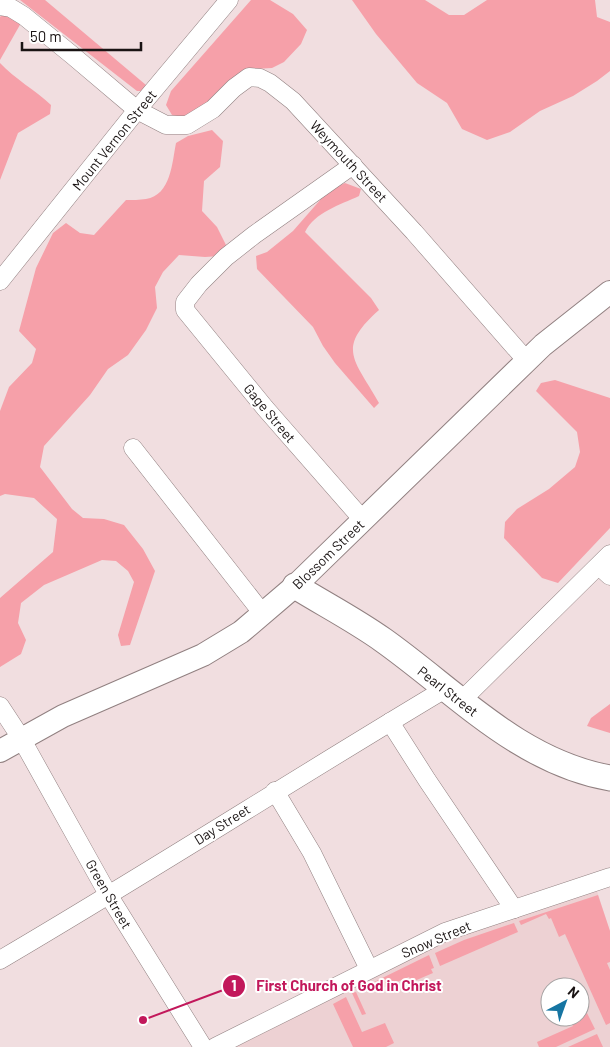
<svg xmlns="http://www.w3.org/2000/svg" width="610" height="1047" viewBox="0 0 610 1047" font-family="Barlow,sans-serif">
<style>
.built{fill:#edd1d3;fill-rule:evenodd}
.green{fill:#f6a0a9}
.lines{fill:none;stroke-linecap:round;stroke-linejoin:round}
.minor-casing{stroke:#918081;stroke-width:19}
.tertiary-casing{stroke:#918081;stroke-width:24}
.secondary-casing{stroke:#918081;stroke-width:27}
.minor{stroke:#fff;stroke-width:18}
.tertiary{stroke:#fff;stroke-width:22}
.secondary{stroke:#fff;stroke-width:25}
.labels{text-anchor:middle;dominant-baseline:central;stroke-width:4;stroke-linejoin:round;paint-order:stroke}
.street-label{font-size:14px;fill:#191313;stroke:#fff}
.leader{fill:none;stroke:#c2185b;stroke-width:2}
.callout-dot{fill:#c2185b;stroke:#fff;stroke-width:2}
.mark-label{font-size:15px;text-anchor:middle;font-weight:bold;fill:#fff}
.callout-label{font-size:15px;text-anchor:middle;font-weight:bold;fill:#c2185b;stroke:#fff;stroke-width:4;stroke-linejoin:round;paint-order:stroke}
</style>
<rect width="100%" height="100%" fill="#f1dee0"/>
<path class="built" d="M 594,882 L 610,931 L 610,1047 L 215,1047 L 369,969 ZM 550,987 L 580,987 L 580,1017 L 550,1017 Z"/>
<g class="green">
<polygon points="20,0 45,0 146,85 144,91 137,91"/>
<polygon points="251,0 270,0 293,14 307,30 301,44 284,62 272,68 252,69 195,112 183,117 172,115 166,105 171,91"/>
<polygon points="352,0 425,0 449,15 464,15 487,0 595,0 597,17 610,22 610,71 597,81 573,96 540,111 510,132 487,140 462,129 447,103 417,83 376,34"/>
<polygon points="2,15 13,18 21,23 0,60 0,17"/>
<path d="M 0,63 C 15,79 35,90 51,105 L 50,114 L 18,133 L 0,180 Z"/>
<path d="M 212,130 L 223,141 L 220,167 L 204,181 L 202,211 L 217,227 L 226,245 L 220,256 L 205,257 L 179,255 L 163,272 L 155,287 L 157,308 L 146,330 L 128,355 L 108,369 L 90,395 L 44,446 L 40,467 L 72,509 L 83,518 L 104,519 L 124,525 L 143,549 L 155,571 L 130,645 L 121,646 L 118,635 L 134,582 L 128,571 L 116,561 L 102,560 L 44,585 L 21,603 L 18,623 L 26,640 L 21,654 L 0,667 L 0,598 L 53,552 L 57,519 L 34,498 L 5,494 L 0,496 L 0,411 L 9,387 L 32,363 L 36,349 L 19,331 L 36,268 L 53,233 L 66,223 L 80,233 L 94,235 L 126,200 C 132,200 140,200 146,199 C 171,195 172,163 176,143 L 188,136 Z"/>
<path d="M 345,183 L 361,189 L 359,196 C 340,205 315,212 305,232 L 371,298 L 379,310 C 335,349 355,360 379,403 L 374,408 L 335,363 L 323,346 L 313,327 L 257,269 L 256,256 L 267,252 L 293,231 L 328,191 Z"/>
<polygon points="555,380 610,398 610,528 558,583 542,578 504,538 505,522 517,509 549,489 575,467 580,452 577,432 536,391 541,383"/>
<polygon points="610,704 610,733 587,726 591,718"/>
<polygon points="598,895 610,931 610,962 607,963 610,970 610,1023 606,1025 565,934 559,937 551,918 549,919 546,914 521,925 519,921"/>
<polygon points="514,923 518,932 440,966 435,953 464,940"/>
<polygon points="429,955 434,968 431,969 433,973 412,982 409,977 373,992 370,984"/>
<polygon points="356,992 366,1014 362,1015 352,993"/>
<polygon points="346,997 362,1032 385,1023 394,1043 386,1047 353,1047 333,1004"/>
<polygon points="586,1011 595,1029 556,1047 539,1047 537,1042 573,1026 569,1018 580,1017 580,1014"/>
<polygon points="597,1034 603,1047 568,1047"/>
</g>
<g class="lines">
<defs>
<g id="minor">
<polyline points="0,6 11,8 24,16 72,55 137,110 166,125 187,125 213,109 234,88 249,77 260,78 270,83 293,101 414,232 526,360"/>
<polyline points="353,165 254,235 226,257 199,284 185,302 185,310 265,408 363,520"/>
<polyline points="0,281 137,110 229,0"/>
<polyline points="133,448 263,614"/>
<polyline points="599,566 610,576"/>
<polyline points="461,701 610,554"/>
<polyline points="0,706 21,738 109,896 203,1047"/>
<polyline points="390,722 427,780 514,909"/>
<polyline points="275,791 312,853 369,969"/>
<path d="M 0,960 C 150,872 296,778 445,689"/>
<polyline points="215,1047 445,932 610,877"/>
</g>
<polyline id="tertiary" points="0,751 63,716 203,655 241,632 295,586 543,345 610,292"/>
<path id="secondary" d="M 295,586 C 324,604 355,620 383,640 C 455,691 519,762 610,778"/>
</defs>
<use href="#minor" class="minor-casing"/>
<use href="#tertiary" class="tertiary-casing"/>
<use href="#secondary" class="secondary-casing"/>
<use href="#minor" class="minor"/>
<use href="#tertiary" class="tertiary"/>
<use href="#secondary" class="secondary"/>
</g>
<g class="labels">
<g class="street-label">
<text transform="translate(114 140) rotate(-51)">Mount Vernon Street</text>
<text transform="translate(349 161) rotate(47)">Weymouth Street</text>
<text transform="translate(270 413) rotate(50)">Gage Street</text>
<text transform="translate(328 554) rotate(-44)">Blossom Street</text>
<text transform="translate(448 691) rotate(38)">Pearl Street</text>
<text transform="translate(222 824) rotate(-32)">Day Street</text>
<text transform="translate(109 894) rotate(60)">Green Street</text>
<text transform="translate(436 939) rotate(-23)">Snow Street</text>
</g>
</g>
<path class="leader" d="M143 1020L234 986"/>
<g class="callout-dot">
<circle cx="143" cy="1020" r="5"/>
<circle cx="234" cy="986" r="12"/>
</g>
<g class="mark-label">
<text x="234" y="991">1</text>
</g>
<g class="callout-label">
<text x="349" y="991">First Church of God in Christ</text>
</g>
<g transform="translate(565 1002) rotate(41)"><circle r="24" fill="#ffffff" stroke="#a3a1a1"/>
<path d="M0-4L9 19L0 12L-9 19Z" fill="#1675a2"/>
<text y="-8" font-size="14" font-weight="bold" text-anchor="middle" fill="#191313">N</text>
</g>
<path d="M22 42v8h119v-8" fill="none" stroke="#191313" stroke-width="2.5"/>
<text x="30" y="42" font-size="15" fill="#191313" stroke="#ffffff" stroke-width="4" paint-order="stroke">50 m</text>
</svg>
